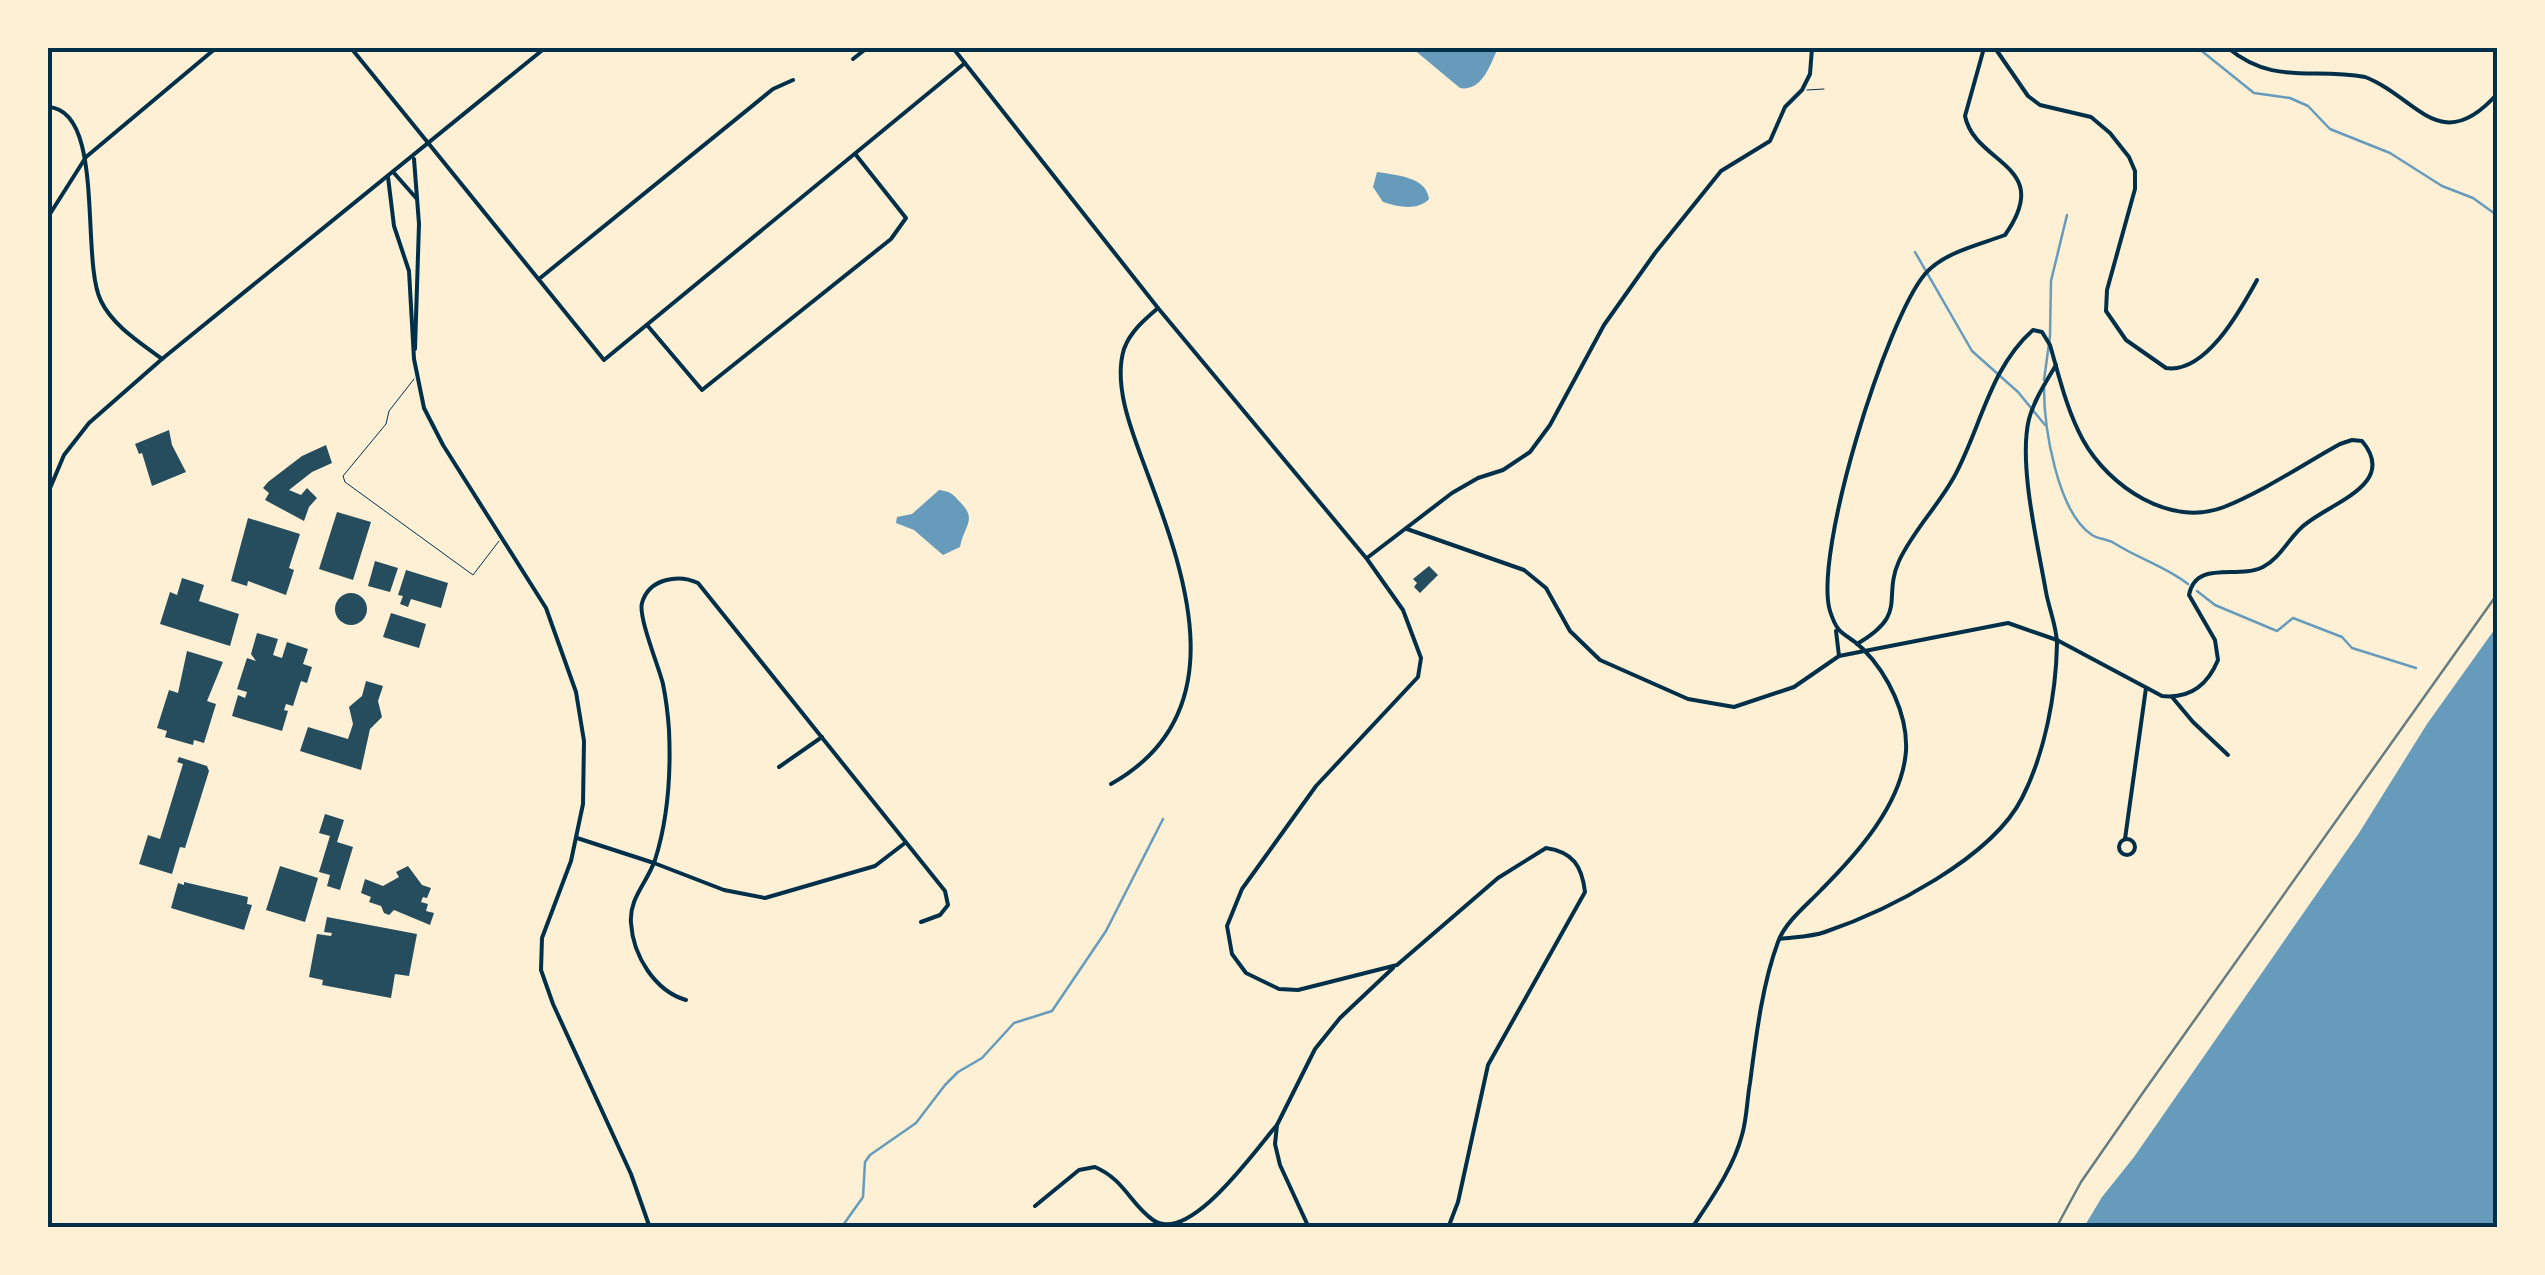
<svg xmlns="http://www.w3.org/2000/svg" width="2545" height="1275" viewBox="0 0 2545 1275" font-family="Commissioner,sans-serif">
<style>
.water{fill:#669bbc}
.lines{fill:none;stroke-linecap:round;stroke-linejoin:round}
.stream{stroke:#669bbc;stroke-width:2.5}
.building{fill:#264d5e}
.service{stroke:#003049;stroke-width:1}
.minor{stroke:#003049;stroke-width:4}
.tertiary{stroke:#003049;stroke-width:4}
.rail{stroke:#657d81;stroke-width:2.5}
.neatline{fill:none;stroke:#003049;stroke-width:4}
</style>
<rect width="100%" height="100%" fill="#fdf0d5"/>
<g class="water">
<path d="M 1412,48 L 1498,48 C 1490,65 1482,92 1460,88 Z"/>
<path d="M 1377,172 C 1396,175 1427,177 1429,199 C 1418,211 1398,207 1383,202 L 1373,187 Z"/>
<path d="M 939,490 C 951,492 952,493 960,502 C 978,520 964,525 960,547 L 943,555 L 914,530 L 896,523 L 897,517 L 912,514 Z"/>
<polygon points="2497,626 2497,1227 2084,1227 2102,1197 2134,1157 2359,833 2427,724"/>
</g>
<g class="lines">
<g class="stream">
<polyline points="2198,48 2254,93 2290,98 2308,106 2330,129 2390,153 2442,186 2473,198 2498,216"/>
<polyline points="1915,252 1972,351 2018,392 2045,425"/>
<polyline points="2044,380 2050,336 2051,281 2067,215"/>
<path d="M 2044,388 C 2044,427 2057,512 2092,535 C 2098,539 2107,539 2114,543 C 2139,559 2165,566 2188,584"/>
<polyline points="2197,591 2215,605 2277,631 2293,618 2342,637 2352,648 2416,668"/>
<polyline points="841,1228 863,1197 865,1162 870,1155 916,1123 945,1085 958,1072 982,1058 1014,1023 1052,1011 1106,931 1163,819"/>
</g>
</g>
<g class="building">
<polygon points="169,430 172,445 186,472 152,486 142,453 139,454 135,444"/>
<polygon points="326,445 332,463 312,472 289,490 301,495 307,488 317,498 309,507 304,521 265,500 269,493 263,488 268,482 302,456"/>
<polygon points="337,512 371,522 353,580 319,569"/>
<polygon points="248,518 300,534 289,568 294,570 286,595 248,581 247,586 231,581"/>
<polygon points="375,561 398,568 390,592 368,586"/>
<polygon points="1429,566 1438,575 1420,593 1414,587 1417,583 1413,579"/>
<polygon points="406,570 448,583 441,608 411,599 408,607 400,604 403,596 398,595"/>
<polygon points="182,578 204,585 199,601 239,614 230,646 160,624 170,592 177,595"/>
<circle cx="351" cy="609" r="16"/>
<polygon points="391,613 426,624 419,648 383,637"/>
<polygon points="257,633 278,639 273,655 282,658 287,642 308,649 303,664 312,667 307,683 301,681 293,706 286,704 284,710 288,711 282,731 232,716 238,695 245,698 247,692 237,689 247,658 256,661 251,654"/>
<polygon points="187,651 223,662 207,701 216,704 204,743 194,740 193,745 165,737 167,731 157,728 169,690 178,693"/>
<polygon points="366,681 383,686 378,701 382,717 370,729 361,770 300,751 308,727 348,739 353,724 349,707 362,696"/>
<polygon points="179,757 207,766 209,771 185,848 180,847 172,874 139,864 148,835 160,839 183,764 177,762"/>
<polygon points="325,814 344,820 337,842 353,847 340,890 327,886 330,875 319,872 330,836 319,833"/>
<polygon points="280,866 318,878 305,922 266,910"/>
<polygon points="408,866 422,885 431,888 427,898 423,897 421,902 428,904 426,911 434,913 430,925 394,910 389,915 384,913 381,906 369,902 371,897 361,893 365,879 383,886 399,877 396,872"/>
<polygon points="184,882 248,897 247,904 252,905 244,930 171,908 178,883 184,885"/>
<polygon points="327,917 417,934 409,976 395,974 391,998 322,985 323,980 309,977 317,934 331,936 332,933 324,932"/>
</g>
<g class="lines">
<g class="service">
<polyline points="1807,90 1824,89"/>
<polyline points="414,379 389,411 386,424 343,476 345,482 473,575 499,541"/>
</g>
<g class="minor">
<path d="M 953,48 L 1158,308 L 1367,559 L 1403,610 L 1421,658 L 1418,677 L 1316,786 L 1242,889 L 1227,926 L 1232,954 L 1246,973 L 1279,989 L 1298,990 L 1397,965 L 1498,878 L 1546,848 C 1573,852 1582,866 1585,892 L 1488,1065 L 1458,1202 L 1448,1228"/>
<path d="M 1995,48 L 2028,96 L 2040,105 L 2091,117 L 2110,133 L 2129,157 L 2135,171 L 2135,189 L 2107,290 L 2106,311 L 2126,340 L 2166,368 C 2206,374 2241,309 2257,280"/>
<path d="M 2228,48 C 2274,86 2312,67 2365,77 C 2416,96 2440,159 2498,93"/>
<polyline points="2497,48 2498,48"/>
<polyline points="853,59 867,48"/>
<path d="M 48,107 C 106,110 80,259 101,301 C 113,326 141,343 162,359"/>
<polyline points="429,144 604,360 965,63"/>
<polyline points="539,279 773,89 793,80"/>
<polyline points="647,325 702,390 891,239 906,218 856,155"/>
<polyline points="1407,529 1524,570 1546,588 1570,631 1600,660 1688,699 1734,707 1794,687 1839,656 1836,631"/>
<polyline points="1367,558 1452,493 1478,478 1503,470 1530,452 1550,425 1604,325 1655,253 1721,171 1770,141 1785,107 1802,90 1810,74 1812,48"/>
<path d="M 1839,656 L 2008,623 L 2057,640 L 2162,696 C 2190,699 2208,684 2218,660 L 2215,640 L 2189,595 C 2196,559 2238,580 2263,567 C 2279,559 2288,540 2301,528 C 2325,504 2400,486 2362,441 L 2352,440 L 2340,444 C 2302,465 2264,491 2224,507 C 2171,528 2109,487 2083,440 C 2067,411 2059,376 2050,345 L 2042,332 L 2033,330 C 1989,369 1981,428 1954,477 C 1938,506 1913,531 1899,561 C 1882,599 1909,614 1857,644"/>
<polyline points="2172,697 2193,722 2228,755"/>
<polyline points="779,767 822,737"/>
<path d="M 1111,784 C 1234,715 1188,581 1148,475 C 1135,439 1112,388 1124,349 C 1130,332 1144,320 1158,308"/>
<polyline points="577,838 654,863 724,890 765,898 875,866 905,843"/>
<polyline points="2125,839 2146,688"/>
<circle cx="2127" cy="847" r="8"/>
<path d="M 1780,939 C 1795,937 1811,937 1825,932 C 1887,911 1992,858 2022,798 C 2045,753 2056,694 2057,644 C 2057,627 2049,609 2046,592 C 2038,545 2018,464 2029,419 C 2034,400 2046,382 2056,365"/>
<path d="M 686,1000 C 655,991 633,956 631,923 C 629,898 647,883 655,860 C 668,819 671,773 669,730 C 668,715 666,699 663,684 C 659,667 638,617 642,603 C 649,578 679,574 698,583 L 945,891 L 948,905 L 940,915 L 921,922"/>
<path d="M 1035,1206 L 1079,1170 L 1095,1167 C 1125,1180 1130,1204 1153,1220 C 1189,1246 1256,1149 1277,1125"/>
<polyline points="1309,1228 1280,1165 1275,1144 1277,1125 1315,1049 1340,1018 1393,968"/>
<path d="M 1692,1228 C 1711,1199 1733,1169 1742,1135 C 1747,1118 1747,1099 1750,1083 C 1756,1037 1762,985 1778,942 C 1785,922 1807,905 1821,890 C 1857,854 1902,804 1906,751 C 1908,715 1888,674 1863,649 C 1845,631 1839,639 1830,611 C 1813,554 1886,320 1925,274 C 1944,252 1979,245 2005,235 C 2055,164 1975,165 1965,116 L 1984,48"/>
</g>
<g class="tertiary">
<polyline points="351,48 429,144"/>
<polyline points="414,159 419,224 415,349"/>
<polyline points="394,173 417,199"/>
<polyline points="388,177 394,226 409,271 414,359 424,408 443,445 546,608 576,692 584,741 583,804 571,861 542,938 541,970 553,1004 631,1174 650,1228"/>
<polyline points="48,217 86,157 216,48"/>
<polyline points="48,493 64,455 89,423 162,359 545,48"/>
</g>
<polyline class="rail" points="2056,1228 2081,1182 2142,1094 2498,593"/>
</g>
<rect width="2545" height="1275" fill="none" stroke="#fdf0d5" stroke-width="100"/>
<rect x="50" y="50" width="2445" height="1175" class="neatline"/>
</svg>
